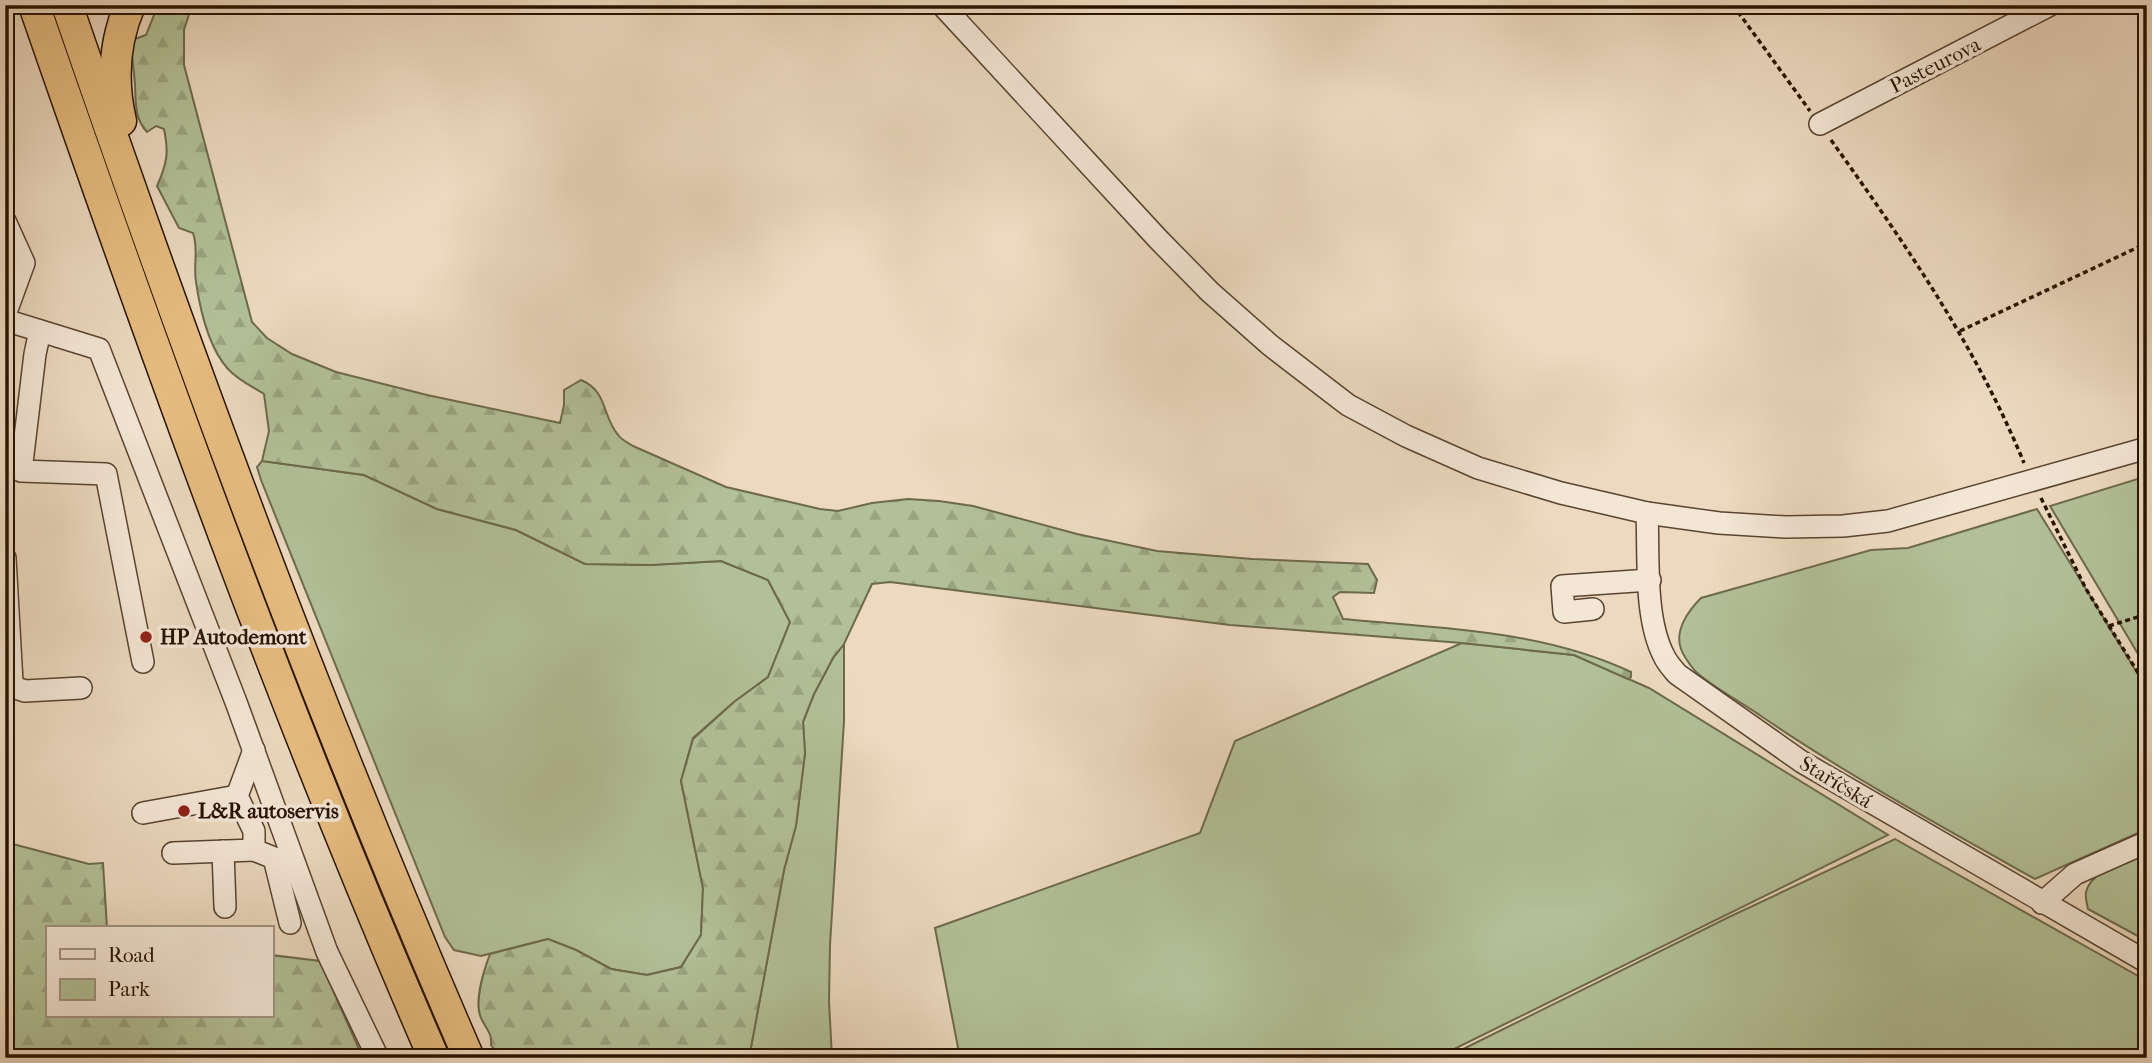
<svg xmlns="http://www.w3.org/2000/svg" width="2152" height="1063" viewBox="0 0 2152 1063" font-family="'IM FELL French Canon',serif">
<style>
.green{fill:#b2c097;stroke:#6d6a4c;stroke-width:2}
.forest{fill:url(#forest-firs);stroke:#6d6a4c;stroke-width:2}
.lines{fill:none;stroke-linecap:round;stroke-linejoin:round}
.minor-casing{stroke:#594430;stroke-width:24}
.highway-casing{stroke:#281300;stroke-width:33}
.path{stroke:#281300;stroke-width:3.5;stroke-dasharray:5 3.5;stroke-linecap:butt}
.minor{stroke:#f3e6d5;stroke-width:21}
.highway{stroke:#e6bc80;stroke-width:30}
.poi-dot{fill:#8f2418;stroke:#f3e6d5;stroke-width:2.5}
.labels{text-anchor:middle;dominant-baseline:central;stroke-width:7;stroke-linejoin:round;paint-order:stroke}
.street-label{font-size:21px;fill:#281300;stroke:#f3e6d5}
.poi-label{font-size:21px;font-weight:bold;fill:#281300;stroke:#f3e6d5;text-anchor:start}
</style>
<defs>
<pattern id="forest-firs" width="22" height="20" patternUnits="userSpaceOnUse" patternTransform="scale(1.75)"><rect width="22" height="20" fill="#b2c097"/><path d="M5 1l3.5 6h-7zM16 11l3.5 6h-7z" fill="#99a480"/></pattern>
</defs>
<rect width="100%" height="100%" fill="#ecd9bf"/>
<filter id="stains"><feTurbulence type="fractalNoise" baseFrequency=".00286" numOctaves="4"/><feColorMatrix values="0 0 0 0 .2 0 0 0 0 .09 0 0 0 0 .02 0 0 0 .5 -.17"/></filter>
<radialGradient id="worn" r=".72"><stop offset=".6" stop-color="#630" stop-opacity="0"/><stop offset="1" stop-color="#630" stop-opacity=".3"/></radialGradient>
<g class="green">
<polygon points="262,461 364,475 437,509 516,530 585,564 651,565 721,561 768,580 790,622 768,677 734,702 693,738 681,781 703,888 701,935 681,967 647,975 611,969 576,950 548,939 481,956 454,950 445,937 261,480 257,467"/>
<polygon points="2147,476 2147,669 2050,506"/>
<path d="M 2037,509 L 2147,689 L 2147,829 L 2035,879 C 1942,827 1849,776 1761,716 C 1744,704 1709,685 1695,671 C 1691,666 1683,655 1681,649 C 1674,630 1689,610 1701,598 L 1871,550 L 1908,548 Z"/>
<polygon points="1462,643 1574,655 1649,688 1888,835 1436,1058 960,1058 935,928 1200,833 1235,741"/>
<polygon points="844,644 844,721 830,945 829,1001 832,1058 749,1058 784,870 796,825 805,753 803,722 814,694 833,658"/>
<polygon points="1895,839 2147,981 2147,1058 1445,1058 1729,917"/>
<path d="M 2147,852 L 2147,941 L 2088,909 C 2087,904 2085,897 2086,892 C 2091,870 2128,861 2147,852 Z"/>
</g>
<g class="forest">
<path d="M 158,5 L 192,5 L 184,30 L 184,65 L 252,322 L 267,338 L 292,354 L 336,372 L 427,395 L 560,423 L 564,405 L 564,390 L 581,380 C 609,392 601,416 619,436 C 622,440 628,443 633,446 L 726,487 L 820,509 L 838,511 L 872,503 L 908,499 L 939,501 L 973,506 L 1077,534 L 1157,551 L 1252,559 L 1368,564 L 1377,580 L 1374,593 L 1340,592 L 1333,597 L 1343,619 C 1439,628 1543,630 1631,672 L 1631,677 L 1628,679 L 1574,655 L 1462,643 L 1230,625 L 890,582 L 872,584 L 844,644 L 833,658 L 814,694 L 803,722 L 805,753 L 796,826 L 784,870 L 749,1058 L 501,1058 L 491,1045 C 492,1033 487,1030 482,1020 C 473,1004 484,970 490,954 L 548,939 L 576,950 L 611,969 L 647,975 L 681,967 L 701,935 L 703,888 L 681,781 L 693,739 L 734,702 L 768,677 L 790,622 L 768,580 L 721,561 L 651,565 L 585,564 L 516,530 L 437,509 L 364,475 L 262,461 L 269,431 L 264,394 C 251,386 238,380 228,369 C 209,348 200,309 196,282 C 193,265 199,250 193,233 L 179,228 L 157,186 C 167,164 169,153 164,129 L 156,126 L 147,132 C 134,118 136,102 135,85 C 134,69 131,56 132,40 L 146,35 Z"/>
<polygon points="5,842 89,864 103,863 107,928 47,928 47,1016 271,1016 271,955 320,961 363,1058 5,1058"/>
</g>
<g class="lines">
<defs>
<g id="minor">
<polyline points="942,5 1158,239 1210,292 1270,345 1348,405 1406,436 1478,468 1561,493 1647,513 1719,523 1785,527 1843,526 1888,521 2147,448"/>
<polyline points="1820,124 2050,5"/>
<polyline points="5,221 24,263 5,315"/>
<polyline points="5,320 99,349 236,702 327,952 378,1058"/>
<polyline points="40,331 35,354 21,471 106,474 143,662"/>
<path d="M 1647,513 C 1649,556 1644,618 1664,656 C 1667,663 1673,669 1677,674 L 1802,762 L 2147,962"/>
<polyline points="5,558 12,682 16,688 25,691 81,688"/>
<polyline points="1593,609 1564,612 1562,586 1650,580"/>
<polyline points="143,813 237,796"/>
<polyline points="254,850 274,858 290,923"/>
<polyline points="223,851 225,907"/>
<polyline points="173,853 254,850 254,831 237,796 254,750"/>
<polyline points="2042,903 2075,874 2147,842"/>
</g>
<g id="highway">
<path d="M 34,5 C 157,360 284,714 434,1058"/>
<path d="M 67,5 C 189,360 319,713 469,1058"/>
<path d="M 121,121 C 112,82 114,42 130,5"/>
</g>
</defs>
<use href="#minor" class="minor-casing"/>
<use href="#highway" class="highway-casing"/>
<g class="path">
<polyline points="1733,5 1810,111"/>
<path d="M 1831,140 C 1904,242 1976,346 2024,463"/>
<polyline points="1960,331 2147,243"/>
<polyline points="2041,498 2086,589 2147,687"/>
<polyline points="2109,626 2147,614"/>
</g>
<use href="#minor" class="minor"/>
<use href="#highway" class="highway"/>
</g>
<g class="poi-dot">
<circle cx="146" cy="637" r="7"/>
<circle cx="184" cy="811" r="7"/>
</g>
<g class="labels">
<g class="street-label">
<text transform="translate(1935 65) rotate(-27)">Pasteurova</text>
<text transform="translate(1836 782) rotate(31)">Staříčská</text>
</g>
<g class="poi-label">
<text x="160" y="637">HP Autodemont</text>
<text x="198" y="811">L&amp;R autoservis</text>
</g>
</g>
<rect width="2152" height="1063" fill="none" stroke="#ecd9bf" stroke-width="28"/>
<rect x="7" y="7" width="2138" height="1049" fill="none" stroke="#281300" stroke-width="3.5"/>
<rect x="14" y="14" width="2124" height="1035" fill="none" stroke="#281300" stroke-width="2"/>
<rect x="46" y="926" width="228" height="91" fill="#f3e6d5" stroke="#a29280" stroke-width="2"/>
<rect x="60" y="949" width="35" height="10" fill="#f3e6d5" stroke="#a29280" stroke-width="2"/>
<text x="108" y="962" font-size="21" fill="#281300">Road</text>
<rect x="60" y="979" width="35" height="21" fill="#b2c097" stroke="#a29280" stroke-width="2"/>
<text x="108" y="996" font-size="21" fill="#281300">Park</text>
<rect width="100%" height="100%" filter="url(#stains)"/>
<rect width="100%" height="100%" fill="url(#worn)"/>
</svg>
